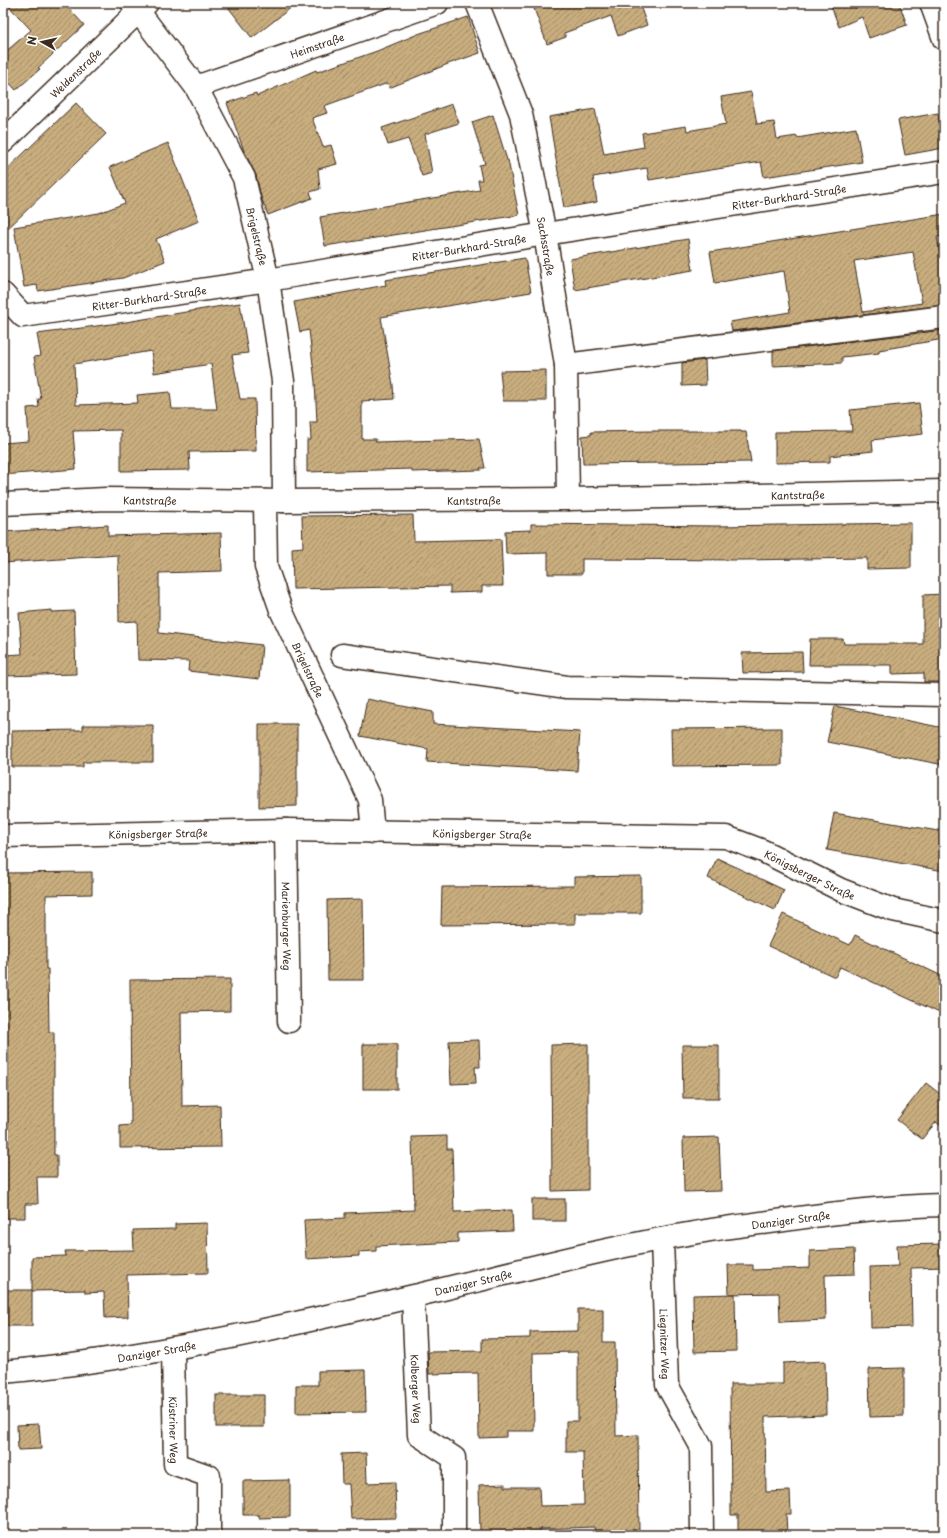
<svg xmlns="http://www.w3.org/2000/svg" width="947" height="1538" viewBox="0 0 947 1538" font-family="'Playpen Sans',sans-serif">
<style>
.building{fill:url(#building-hatch);stroke:#3b2a1e;fill-rule:evenodd}
.lines{fill:none;stroke-linecap:round;stroke-linejoin:round}
.minor-casing{stroke:#3b2a1e;stroke-width:25}
.minor{stroke:#fff;stroke-width:22}
.labels{text-anchor:middle;dominant-baseline:central;stroke-width:3;stroke-linejoin:round;paint-order:stroke}
.street-label{font-size:10px;fill:#3b2a1e;stroke:#fff}
</style>
<defs>
<pattern id="building-hatch" width="6" height="6" patternUnits="userSpaceOnUse"><rect width="6" height="6" fill="#c8ad7e"/><path d="M-1 1l2-2M0 6l6-6M5 7l2-2" fill="none" stroke="#a48d67"/></pattern>
</defs>
<rect width="100%" height="100%" fill="#fff"/>
<filter id="ink" filterUnits="userSpaceOnUse"><feTurbulence type="fractalNoise" baseFrequency=".025" numOctaves="2"/><feDisplacementMap in="SourceGraphic" scale="8" xChannelSelector="R" yChannelSelector="G"/><feConvolveMatrix kernelMatrix="1 2 1 2 8 2 1 2 1" color-interpolation-filters="sRGB"/></filter>
<g filter="url(#ink)">
<g class="building">
<polygon points="6,3 64,3 84,25 38,68 40,69 16,90 3,76 3,54 31,30"/>
<polygon points="225,3 297,3 252,38"/>
<polygon points="532,3 639,3 647,25 618,36 611,16 564,33 566,37 547,44"/>
<polygon points="830,3 899,3 907,25 869,38 862,17 839,27"/>
<polygon points="468,17 480,53 448,64 389,88 388,83 324,106 327,113 312,118 323,147 331,145 337,164 318,169 320,189 310,192 312,198 268,215 261,197 256,175 244,151 227,103 256,93 257,96 316,70 317,72 377,51 418,34"/>
<polygon points="751,92 757,124 774,122 777,139 797,136 797,138 856,128 862,162 764,177 761,162 649,180 647,168 593,177 597,202 564,208 549,117 595,109 604,154 644,147 642,133 686,126 687,131 726,124 721,97"/>
<polygon points="76,103 106,134 3,233 3,173"/>
<polygon points="452,104 459,123 425,134 432,173 422,176 408,139 388,145 382,128"/>
<polygon points="938,113 944,148 905,155 898,120"/>
<polygon points="493,115 507,160 508,160 519,215 325,246 320,217 480,190 478,180 482,180 479,165 485,164 472,122"/>
<polygon points="168,143 199,221 156,239 165,261 123,278 38,291 37,285 24,287 14,227 99,213 125,203 110,167"/>
<path d="M 944,214 L 944,236 L 937,237 L 944,272 L 944,305 L 732,331 L 730,322 L 790,312 L 784,271 L 715,283 L 710,252 ZM 913,252 L 922,303 L 863,312 L 854,261 Z"/>
<polygon points="688,239 693,270 575,290 570,259"/>
<polygon points="525,258 531,292 381,317 393,385 394,399 362,401 362,439 376,439 376,442 479,439 485,468 480,468 481,470 412,472 412,469 307,472 307,440 311,440 310,422 317,422 315,382 309,330 300,332 294,302 386,285 385,280"/>
<path d="M 240,303 L 248,353 L 232,355 L 240,399 L 255,399 L 256,451 L 189,452 L 190,470 L 121,471 L 121,430 L 73,431 L 76,469 L 3,475 L 3,443 L 29,441 L 27,408 L 39,407 L 38,399 L 41,399 L 34,357 L 41,356 L 37,334 L 126,322 ZM 151,351 L 154,373 L 211,364 L 217,409 L 172,409 L 170,392 L 137,395 L 138,403 L 76,405 L 74,364 Z"/>
<polygon points="944,330 944,339 879,350 879,353 842,357 842,363 773,366 773,351"/>
<polygon points="705,360 706,385 682,386 682,363"/>
<polygon points="546,370 546,401 503,401 500,371"/>
<polygon points="919,403 923,434 872,440 873,451 830,456 830,462 775,463 775,432 852,431 850,410"/>
<polygon points="651,431 741,431 741,432 746,432 751,462 583,464 582,436 591,435 591,432"/>
<polygon points="413,515 414,541 501,539 503,586 482,586 482,592 450,593 450,586 293,589 292,548 303,547 302,516"/>
<polygon points="911,523 911,568 867,569 867,558 743,560 582,559 582,574 548,574 548,553 506,554 505,531 531,530 531,524 716,526"/>
<polygon points="108,525 108,536 221,533 222,571 159,573 159,633 262,645 259,679 188,671 189,661 138,660 137,621 119,622 118,555 3,563 3,532"/>
<polygon points="944,594 944,682 924,682 924,673 892,674 892,665 809,665 810,639 843,639 844,644 923,644 923,595"/>
<polygon points="52,610 52,612 74,611 76,674 3,676 3,655 22,654 19,613"/>
<polygon points="802,652 803,672 743,673 742,653"/>
<polygon points="367,699 433,712 433,724 580,732 577,771 427,762 428,749 360,736"/>
<polygon points="835,706 944,728 944,765 827,742"/>
<polygon points="259,724 297,724 297,806 259,807"/>
<polygon points="83,725 153,725 153,762 83,762 83,767 12,767 12,731 83,730"/>
<polygon points="782,728 782,765 672,766 671,729"/>
<polygon points="834,813 944,832 944,871 827,850"/>
<polygon points="717,858 784,890 775,910 708,878"/>
<polygon points="92,872 92,894 46,895 46,969 48,969 49,1032 54,1032 54,1155 57,1155 57,1177 37,1177 38,1204 25,1204 25,1218 3,1218 3,873"/>
<polygon points="641,876 641,913 575,913 575,924 441,925 442,887 574,886 574,877"/>
<polygon points="363,899 364,980 328,980 327,900"/>
<polygon points="783,914 850,945 855,935 944,977 944,1015 840,967 835,977 768,946"/>
<polygon points="230,979 230,1011 181,1012 182,1106 220,1105 221,1147 120,1148 120,1126 131,1125 130,980"/>
<polygon points="479,1040 480,1067 475,1067 476,1083 451,1084 449,1041"/>
<rect x="363" y="1044" width="34" height="45"/>
<polygon points="588,1044 588,1190 552,1191 551,1045"/>
<polygon points="682,1045 719,1045 719,1098 683,1098"/>
<polygon points="926,1083 944,1097 944,1128 936,1122 922,1139 897,1120"/>
<polygon points="447,1136 447,1149 452,1149 454,1212 512,1210 513,1231 458,1233 458,1242 376,1246 376,1251 359,1252 359,1256 306,1259 304,1220 345,1218 345,1213 414,1210 412,1137"/>
<polygon points="719,1137 721,1191 684,1192 683,1138"/>
<rect x="532" y="1199" width="33" height="22"/>
<polygon points="207,1223 208,1273 127,1275 128,1317 105,1318 104,1292 85,1293 85,1290 32,1291 32,1257 66,1256 65,1251 134,1250 133,1230 175,1229 175,1224"/>
<polygon points="944,1244 944,1267 911,1268 912,1327 871,1328 870,1267 898,1266 897,1245"/>
<polygon points="854,1249 855,1274 825,1275 826,1320 780,1322 779,1293 729,1294 728,1265 753,1265 753,1270 810,1268 810,1251"/>
<rect x="6" y="1290" width="26" height="36"/>
<polygon points="735,1294 736,1351 694,1352 693,1295"/>
<polygon points="578,1309 603,1309 603,1342 615,1342 616,1436 638,1435 639,1535 595,1535 594,1527 540,1529 540,1532 480,1533 479,1485 505,1484 505,1487 539,1487 540,1506 584,1505 583,1452 566,1452 566,1421 578,1421 578,1352 533,1353 534,1431 506,1431 506,1437 479,1438 478,1373 429,1374 428,1352 482,1351 482,1339 530,1338 530,1332 578,1331"/>
<polygon points="825,1361 826,1415 765,1417 766,1492 790,1491 791,1514 786,1514 787,1534 738,1535 738,1515 731,1515 730,1384 783,1384 783,1363"/>
<polygon points="904,1368 904,1416 870,1417 869,1369"/>
<polygon points="365,1370 366,1412 296,1413 296,1385 318,1385 318,1371"/>
<rect x="216" y="1395" width="48" height="32"/>
<polygon points="39,1424 41,1449 18,1450 17,1425"/>
<polygon points="366,1453 367,1483 395,1482 396,1518 351,1519 349,1484 342,1484 341,1454"/>
<polygon points="290,1480 290,1517 259,1518 259,1515 243,1515 243,1481"/>
</g>
<g class="lines">
<defs>
<g id="minor">
<path id="s1" d="M 132,3 L 196,87 L 244,178 L 268,280 L 283,381 L 284,501"/>
<path id="s2" d="M 477,3 L 521,114 L 545,234 L 566,365 L 568,499"/>
<polyline points="931,3 944,39"/>
<path id="s3" d="M 196,87 L 437,3"/>
<path id="s4" d="M 3,142 L 147,3"/>
<path id="s5" d="M 3,294 L 23,316 L 268,280 L 545,234 L 944,172"/>
<polyline points="566,365 944,317"/>
<path id="s6" d="M 265,501 L 266,567 L 281,610 L 370,800 L 373,832"/>
<path id="s7" d="M 3,504 L 106,499 L 284,501 L 568,499 L 944,491"/>
<polyline points="342,655 567,687 944,695"/>
<path id="s8" d="M 286,830 L 289,1021"/>
<path id="s9" d="M 3,836 L 286,830 L 726,837 L 763,851 L 841,890 L 893,910 L 944,921"/>
<path id="s10" d="M 662,1239 L 667,1385 L 701,1446 L 702,1535"/>
<path id="s11" d="M 413,1297 L 419,1435 L 454,1458 L 454,1535"/>
<path id="s12" d="M 173,1348 L 175,1464 L 209,1476 L 209,1535"/>
<path id="s13" d="M 3,1372 C 142,1359 279,1328 414,1296 C 511,1273 607,1247 705,1231 C 729,1227 753,1224 777,1221 C 832,1213 888,1206 944,1205"/>
</g>
</defs>
<use href="#minor" class="minor-casing"/>
<use href="#minor" class="minor"/>
</g>
</g>
<g class="labels">
<g class="street-label">
<text stroke="none"><textPath href="#s3" startOffset="128">Heimstraße</textPath></text>
<text stroke="none"><textPath href="#s4" startOffset="100">Weldenstraße</textPath></text>
<text stroke="none"><textPath href="#s5" startOffset="805">Ritter-Burkhard-Straße</textPath></text>
<text stroke="none"><textPath href="#s1" startOffset="268">Brigelstraße</textPath></text>
<text stroke="none"><textPath href="#s2" startOffset="254">Sachsstraße</textPath></text>
<text stroke="none"><textPath href="#s5" startOffset="481">Ritter-Burkhard-Straße</textPath></text>
<text stroke="none"><textPath href="#s5" startOffset="157">Ritter-Burkhard-Straße</textPath></text>
<text stroke="none"><textPath href="#s7" startOffset="795">Kantstraße</textPath></text>
<text stroke="none"><textPath href="#s7" startOffset="147">Kantstraße</textPath></text>
<text stroke="none"><textPath href="#s7" startOffset="471">Kantstraße</textPath></text>
<text stroke="none"><textPath href="#s6" startOffset="177">Brigelstraße</textPath></text>
<text stroke="none"><textPath href="#s9" startOffset="155">Königsberger Straße</textPath></text>
<text stroke="none"><textPath href="#s9" startOffset="479">Königsberger Straße</textPath></text>
<text stroke="none"><textPath href="#s9" startOffset="815">Königsberger Straße</textPath></text>
<text stroke="none"><textPath href="#s8" startOffset="96">Marienburger Weg</textPath></text>
<text stroke="none"><textPath href="#s13" startOffset="803">Danziger Straße</textPath></text>
<text stroke="none"><textPath href="#s13" startOffset="479">Danziger Straße</textPath></text>
<text stroke="none"><textPath href="#s10" startOffset="105">Liegnitzer Weg</textPath></text>
<text stroke="none"><textPath href="#s13" startOffset="155">Danziger Straße</textPath></text>
<text stroke="none"><textPath href="#s11" startOffset="92">Kolberger Weg</textPath></text>
<text stroke="none"><textPath href="#s12" startOffset="82">Küstriner Weg</textPath></text>
</g>
</g>
<rect width="947" height="1538" fill="none" stroke="#fff" stroke-width="16"/>
<rect x="8" y="8" width="931" height="1522" fill="none" stroke="#3b2a1e" stroke-width="1.5" filter="url(#ink)"/>
<g transform="translate(42 42) rotate(278)" stroke="#ffffff" stroke-width="3" paint-order="stroke">
<path d="M0-3L7 15L0 10L-7 15Z" fill="#3b2a1e"/>
<text y="-6" font-size="11" font-weight="bold" text-anchor="middle" fill="#3b2a1e">N</text>
</g>
</svg>
